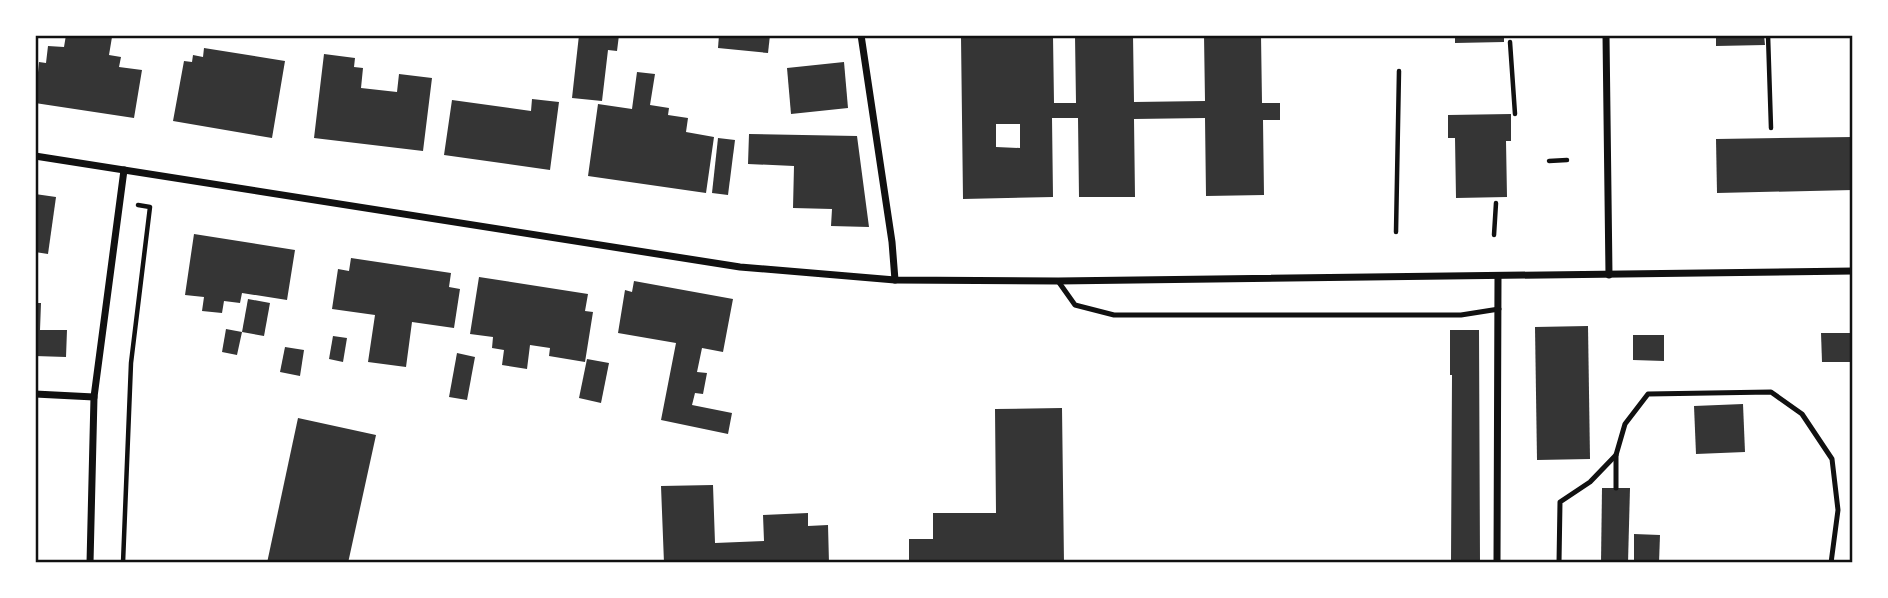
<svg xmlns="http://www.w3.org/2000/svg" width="1888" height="598" viewBox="0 0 1888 598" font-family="Roboto,sans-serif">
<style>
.building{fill:#353535;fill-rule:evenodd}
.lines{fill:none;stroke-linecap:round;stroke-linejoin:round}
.path{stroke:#111;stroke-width:4.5}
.service{stroke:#111;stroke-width:5}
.minor{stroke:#111;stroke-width:7}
.neatline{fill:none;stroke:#111;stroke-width:2.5}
</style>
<rect width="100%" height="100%" fill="#fff"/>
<g class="building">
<polygon points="66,35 100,35 112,37 109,55 121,57 119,67 142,70 134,118 35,103 39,62 46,63 48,46 64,47"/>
<polygon points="579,35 619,35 617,51 608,50 602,101 572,98"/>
<polygon points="719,35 770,35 768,53 718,48"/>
<path d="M 1133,35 L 1134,102 L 1205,101 L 1204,35 L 1261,35 L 1262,103 L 1280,103 L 1280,120 L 1263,120 L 1264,195 L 1206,196 L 1205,118 L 1134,119 L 1135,197 L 1079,197 L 1078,118 L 1052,118 L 1053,197 L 963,199 L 961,37 L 1053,36 L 1054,103 L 1076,103 L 1075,36 ZM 996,124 L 1020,124 L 1020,148 L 996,147 Z"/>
<polygon points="1455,35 1504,35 1504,42 1455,43"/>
<polygon points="1716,35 1764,35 1765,45 1716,46"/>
<polygon points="204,48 285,61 272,138 173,121 184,61 192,62 193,55 203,57"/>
<polygon points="324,54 355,58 354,67 363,68 361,88 397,92 399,74 432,78 423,151 314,138"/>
<polygon points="844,62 848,108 791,114 787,68"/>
<polygon points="637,72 655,74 650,105 669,108 668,115 688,118 686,132 714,137 706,193 588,176 598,104 632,109"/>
<polygon points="532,99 559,102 550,170 444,155 452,100 531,111"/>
<polygon points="1511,114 1511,141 1506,141 1507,197 1456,198 1455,138 1448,138 1448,115"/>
<polygon points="749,134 857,136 869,227 831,226 832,209 793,208 794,166 748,164"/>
<polygon points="1853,137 1853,190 1717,193 1716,139"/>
<polygon points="718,138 735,140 728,195 712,193"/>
<polygon points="35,194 56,197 48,254 35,252"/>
<polygon points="194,234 295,250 287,300 242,293 240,303 224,301 222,313 202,311 204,297 185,295"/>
<polygon points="351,258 451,273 449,287 460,289 454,328 412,322 406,367 368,362 375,315 332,309 338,269 349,271"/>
<polygon points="479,277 588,294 585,311 593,312 585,362 549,356 550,348 530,345 527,369 502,365 504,350 492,348 493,337 470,334"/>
<polygon points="634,281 733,299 723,352 702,348 697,372 707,373 703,394 695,393 692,405 732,413 728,434 661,420 676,343 618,333 625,290 632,292"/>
<polygon points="248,299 270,303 264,336 242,332"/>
<polygon points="35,303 41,303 40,330 67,330 66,357 35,356"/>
<polygon points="1588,326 1590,459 1537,460 1535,327"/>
<polygon points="226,329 242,332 237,355 222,352"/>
<polygon points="1450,330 1479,330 1480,563 1451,563 1452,375 1450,375"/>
<polygon points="1821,333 1853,333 1853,362 1822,362"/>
<polygon points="1633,335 1664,335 1664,361 1633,360"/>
<polygon points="333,336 347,338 343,362 329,359"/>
<polygon points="285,347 304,350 300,376 280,372"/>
<polygon points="457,353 475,357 467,400 449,397"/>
<polygon points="587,359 609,363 601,403 579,398"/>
<polygon points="1743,404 1745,452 1696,454 1694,406"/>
<polygon points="1062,408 1064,563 909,563 909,539 933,539 933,513 996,513 995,409"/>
<polygon points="298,418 376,435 348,563 267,563"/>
<polygon points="713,485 715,543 764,541 763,515 808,513 808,526 828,525 829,563 664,563 661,486"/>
<polygon points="1602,488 1630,488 1628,563 1601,563"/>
<polygon points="1634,534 1660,535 1659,563 1634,563"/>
</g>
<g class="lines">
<g class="path">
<polyline points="1768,35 1771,128"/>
<polyline points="1510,42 1515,114"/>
<polyline points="1549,161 1567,160"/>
<polyline points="1396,232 1399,71"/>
<polyline points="1494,235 1496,203"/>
<polyline points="123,563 131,363 150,207 138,205"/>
</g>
<g class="service">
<polyline points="1058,281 1075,305 1114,315 1461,315 1499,309"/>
<polyline points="1616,488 1616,455 1625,424 1648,394 1771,392 1802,414 1832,459 1838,510 1831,563"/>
<polyline points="1559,563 1560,502 1590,482 1616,455"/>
</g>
<g class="minor">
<polyline points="861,35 892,242 895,280"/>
<polyline points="1606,35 1609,275"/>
<polyline points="35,156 740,267 895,280 1058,281 1853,271"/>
<polyline points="35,394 94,397"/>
<polyline points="90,563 94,397 124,170"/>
<polyline points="1497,563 1498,276"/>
</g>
</g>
<rect width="1888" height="598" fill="none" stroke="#ffffff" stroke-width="74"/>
<rect x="37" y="37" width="1814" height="524" class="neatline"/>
</svg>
